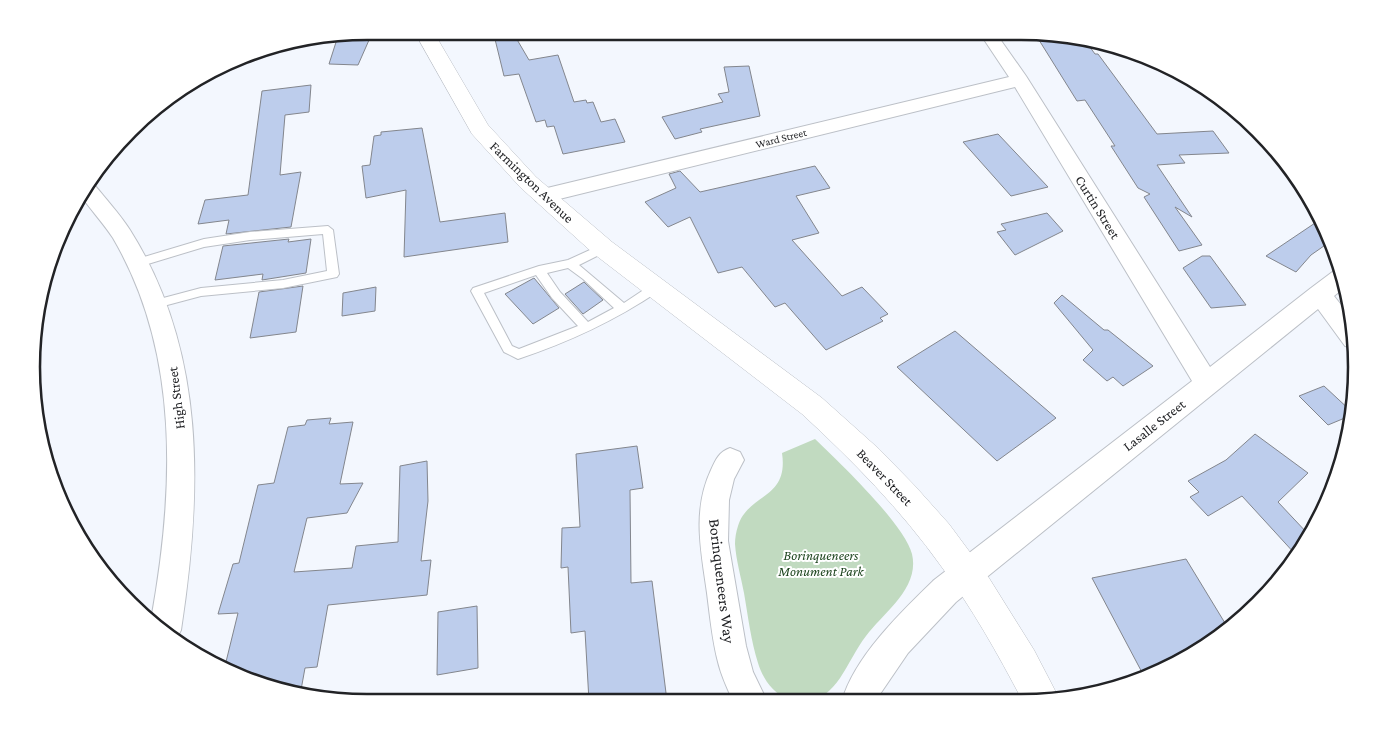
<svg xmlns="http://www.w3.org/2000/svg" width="1388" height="734" viewBox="0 0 1388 734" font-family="'Crimson Pro',serif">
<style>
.green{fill:#c1dac0}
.building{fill:#bdcdec;stroke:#83868d}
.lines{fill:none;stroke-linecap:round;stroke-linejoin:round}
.lane-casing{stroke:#bcc0c7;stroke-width:2}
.street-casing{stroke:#bcc0c7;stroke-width:2}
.secondary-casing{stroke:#bcc0c7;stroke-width:1}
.lane{fill:#fff;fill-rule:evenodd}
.street{fill:#fff;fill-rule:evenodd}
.secondary{fill:#fff;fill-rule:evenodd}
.labels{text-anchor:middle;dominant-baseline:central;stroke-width:4;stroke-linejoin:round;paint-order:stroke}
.far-street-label{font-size:11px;fill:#222326;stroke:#fff}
.street-label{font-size:14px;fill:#222326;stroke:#fff}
.park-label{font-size:14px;font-style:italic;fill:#1e451f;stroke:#fff}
.near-street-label{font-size:16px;fill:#222326;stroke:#fff}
.rim{fill:none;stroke:#222326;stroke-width:2.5}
</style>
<rect width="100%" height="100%" fill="#f3f7fe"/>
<path class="green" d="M 815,439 C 839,462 905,525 912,554 C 920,588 884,612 866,636 C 844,664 835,712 789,699 C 773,694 763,679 758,663 C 751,641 748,616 744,593 C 741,577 736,560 735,544 C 735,538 736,532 738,526 C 748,493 789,500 782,453 Z"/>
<g class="building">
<polygon points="367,31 373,31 358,65 329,64 338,36"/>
<polygon points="493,31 512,31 529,60 558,55 574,102 586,100 587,103 593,102 601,122 615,119 625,142 563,154 554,126 547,127 545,120 536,122 519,74 504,76"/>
<polygon points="1034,32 1084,39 1095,54 1098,54 1157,134 1213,131 1229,153 1179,155 1185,163 1157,165 1192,217 1175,207 1202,245 1179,251 1144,197 1150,194 1138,188 1111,146 1115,146 1085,100 1077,101"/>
<polygon points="749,66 760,116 700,129 702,132 675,139 662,117 723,102 718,94 729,92 724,67"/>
<polygon points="311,85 309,112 285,115 280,175 301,172 291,227 226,234 229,220 198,224 205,200 248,195 262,91"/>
<polygon points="422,128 440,222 505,213 508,242 404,257 406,190 366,198 362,166 370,165 374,136 381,135 381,132"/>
<polygon points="998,134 1048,187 1011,196 963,142"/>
<polygon points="815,166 830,188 796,196 819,233 792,240 842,296 862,287 888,314 880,318 883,321 826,350 785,303 775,307 742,267 718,273 690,217 668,227 645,202 676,188 669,174 680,171 700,192"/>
<polygon points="1047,213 1063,231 1015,255 997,232 1006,230 1001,224"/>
<polygon points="1321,219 1331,241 1311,255 1296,272 1266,256"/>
<polygon points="289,239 288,242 311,239 306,273 262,280 263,274 215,280 223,246"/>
<polygon points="1202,256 1210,256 1246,305 1211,308 1183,268"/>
<polygon points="534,278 559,308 533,324 505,294"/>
<polygon points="584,282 603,300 583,314 565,294"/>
<polygon points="303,286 296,332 250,338 259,292"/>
<polygon points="376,287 375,311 342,316 343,293"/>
<polygon points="1062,295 1104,330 1108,330 1153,366 1123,386 1113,377 1107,381 1083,360 1093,350 1054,303"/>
<polygon points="955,331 1056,418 997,461 897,367"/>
<polygon points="1324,386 1352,412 1352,415 1328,425 1299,396"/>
<polygon points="331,418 329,424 353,422 340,484 363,483 347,513 307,518 294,572 352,568 356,546 398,542 400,466 427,461 428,501 421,561 431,560 427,595 328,605 317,667 305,668 301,690 280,691 224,670 238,613 218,614 233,564 239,563 258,485 274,483 288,427 305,425 307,420"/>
<polygon points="1255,434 1308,473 1278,502 1309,535 1296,555 1242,496 1208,516 1190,497 1199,492 1188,481 1226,460"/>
<polygon points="637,446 643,488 630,490 631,583 652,581 667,701 589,701 585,631 571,633 568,567 561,568 562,528 580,527 576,454"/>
<polygon points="1186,559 1228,628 1208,646 1145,678 1092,578"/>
<polygon points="477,606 478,668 437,675 438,612"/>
</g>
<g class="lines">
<defs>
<g id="lane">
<polygon points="328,226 333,230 339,274 337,277 283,288 201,296 156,308 150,304 152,301 201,288 283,280 327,271 323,234 250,240 204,247 138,267 132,263 134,260 204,239 250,232"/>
<path d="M 603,244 L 609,248 L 607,251 L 579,265 L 624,303 L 651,285 L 659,285 L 661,288 L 659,291 C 614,321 569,342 518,359 L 504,352 L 471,291 L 473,288 L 539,266 L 568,260 ZM 568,268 L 583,279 L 614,308 L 588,322 L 560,292 L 547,273 ZM 536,275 L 552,298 L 578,326 L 519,349 L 512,346 L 484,293 Z"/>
</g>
<g id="street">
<path d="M 979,32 L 995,32 L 1026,76 L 1210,367 L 1311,288 L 1335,270 L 1341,268 L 1345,287 L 1334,296 L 1353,320 L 1355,348 L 1345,346 L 1318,309 L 956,602 L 908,653 L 876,700 L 842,701 C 854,657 902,611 934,580 L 1192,381 L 1015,87 L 543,203 L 536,201 L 533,196 L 536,191 L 543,189 L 1009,77 Z"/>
<path d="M 88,181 L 92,182 C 105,198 119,213 130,230 C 207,352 202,493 181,630 L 177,638 L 151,620 C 174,493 181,354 113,238 C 104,224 91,210 81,196 Z"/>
<path d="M 730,448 L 740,452 L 744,460 L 734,479 L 729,500 L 728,541 L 746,646 L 753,672 L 767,701 L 733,701 C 727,688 721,675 718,662 C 712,639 710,616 707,593 C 701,550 692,511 711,470 C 716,459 719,452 730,448 Z"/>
</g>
<path id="secondary" d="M 414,31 L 433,31 L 488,125 L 536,177 L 612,242 L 822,398 L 879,449 L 915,486 L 949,524 L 989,578 L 1034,650 L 1060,700 L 1022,700 C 998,654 972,608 941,566 C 901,510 853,461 802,414 L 594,254 L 520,187 L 472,134 Z"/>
</defs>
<use href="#lane" class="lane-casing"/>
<use href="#street" class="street-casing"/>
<use href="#secondary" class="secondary-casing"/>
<use href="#lane" class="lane"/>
<use href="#street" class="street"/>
<use href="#secondary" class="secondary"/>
</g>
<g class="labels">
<g class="far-street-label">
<text transform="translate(781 138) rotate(-14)">Ward Street</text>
</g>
<g class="street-label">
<text transform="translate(532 182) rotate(44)">Farmington Avenue</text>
<text transform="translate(1098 207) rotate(58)">Curtin Street</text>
<text transform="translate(176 398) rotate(-97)">High Street</text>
<text transform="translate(1154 425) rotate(-38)">Lasalle Street</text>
<text transform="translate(885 477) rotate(46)">Beaver Street</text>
</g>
<g class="park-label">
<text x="821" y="555">Borinqueneers<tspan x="821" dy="16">Monument Park</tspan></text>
</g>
<g class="near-street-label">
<text transform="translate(722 581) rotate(83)">Borinqueneers Way</text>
</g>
</g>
<path d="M0 0H1388V734H0ZM367 40H1021A327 327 0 0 1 1348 367V367A327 327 0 0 1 1021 694H367A327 327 0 0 1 40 367V367A327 327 0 0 1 367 40Z" fill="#fff" fill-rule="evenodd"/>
<path class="rim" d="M367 40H1021A327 327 0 0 1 1348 367V367A327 327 0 0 1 1021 694H367A327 327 0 0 1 40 367V367A327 327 0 0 1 367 40Z"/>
</svg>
